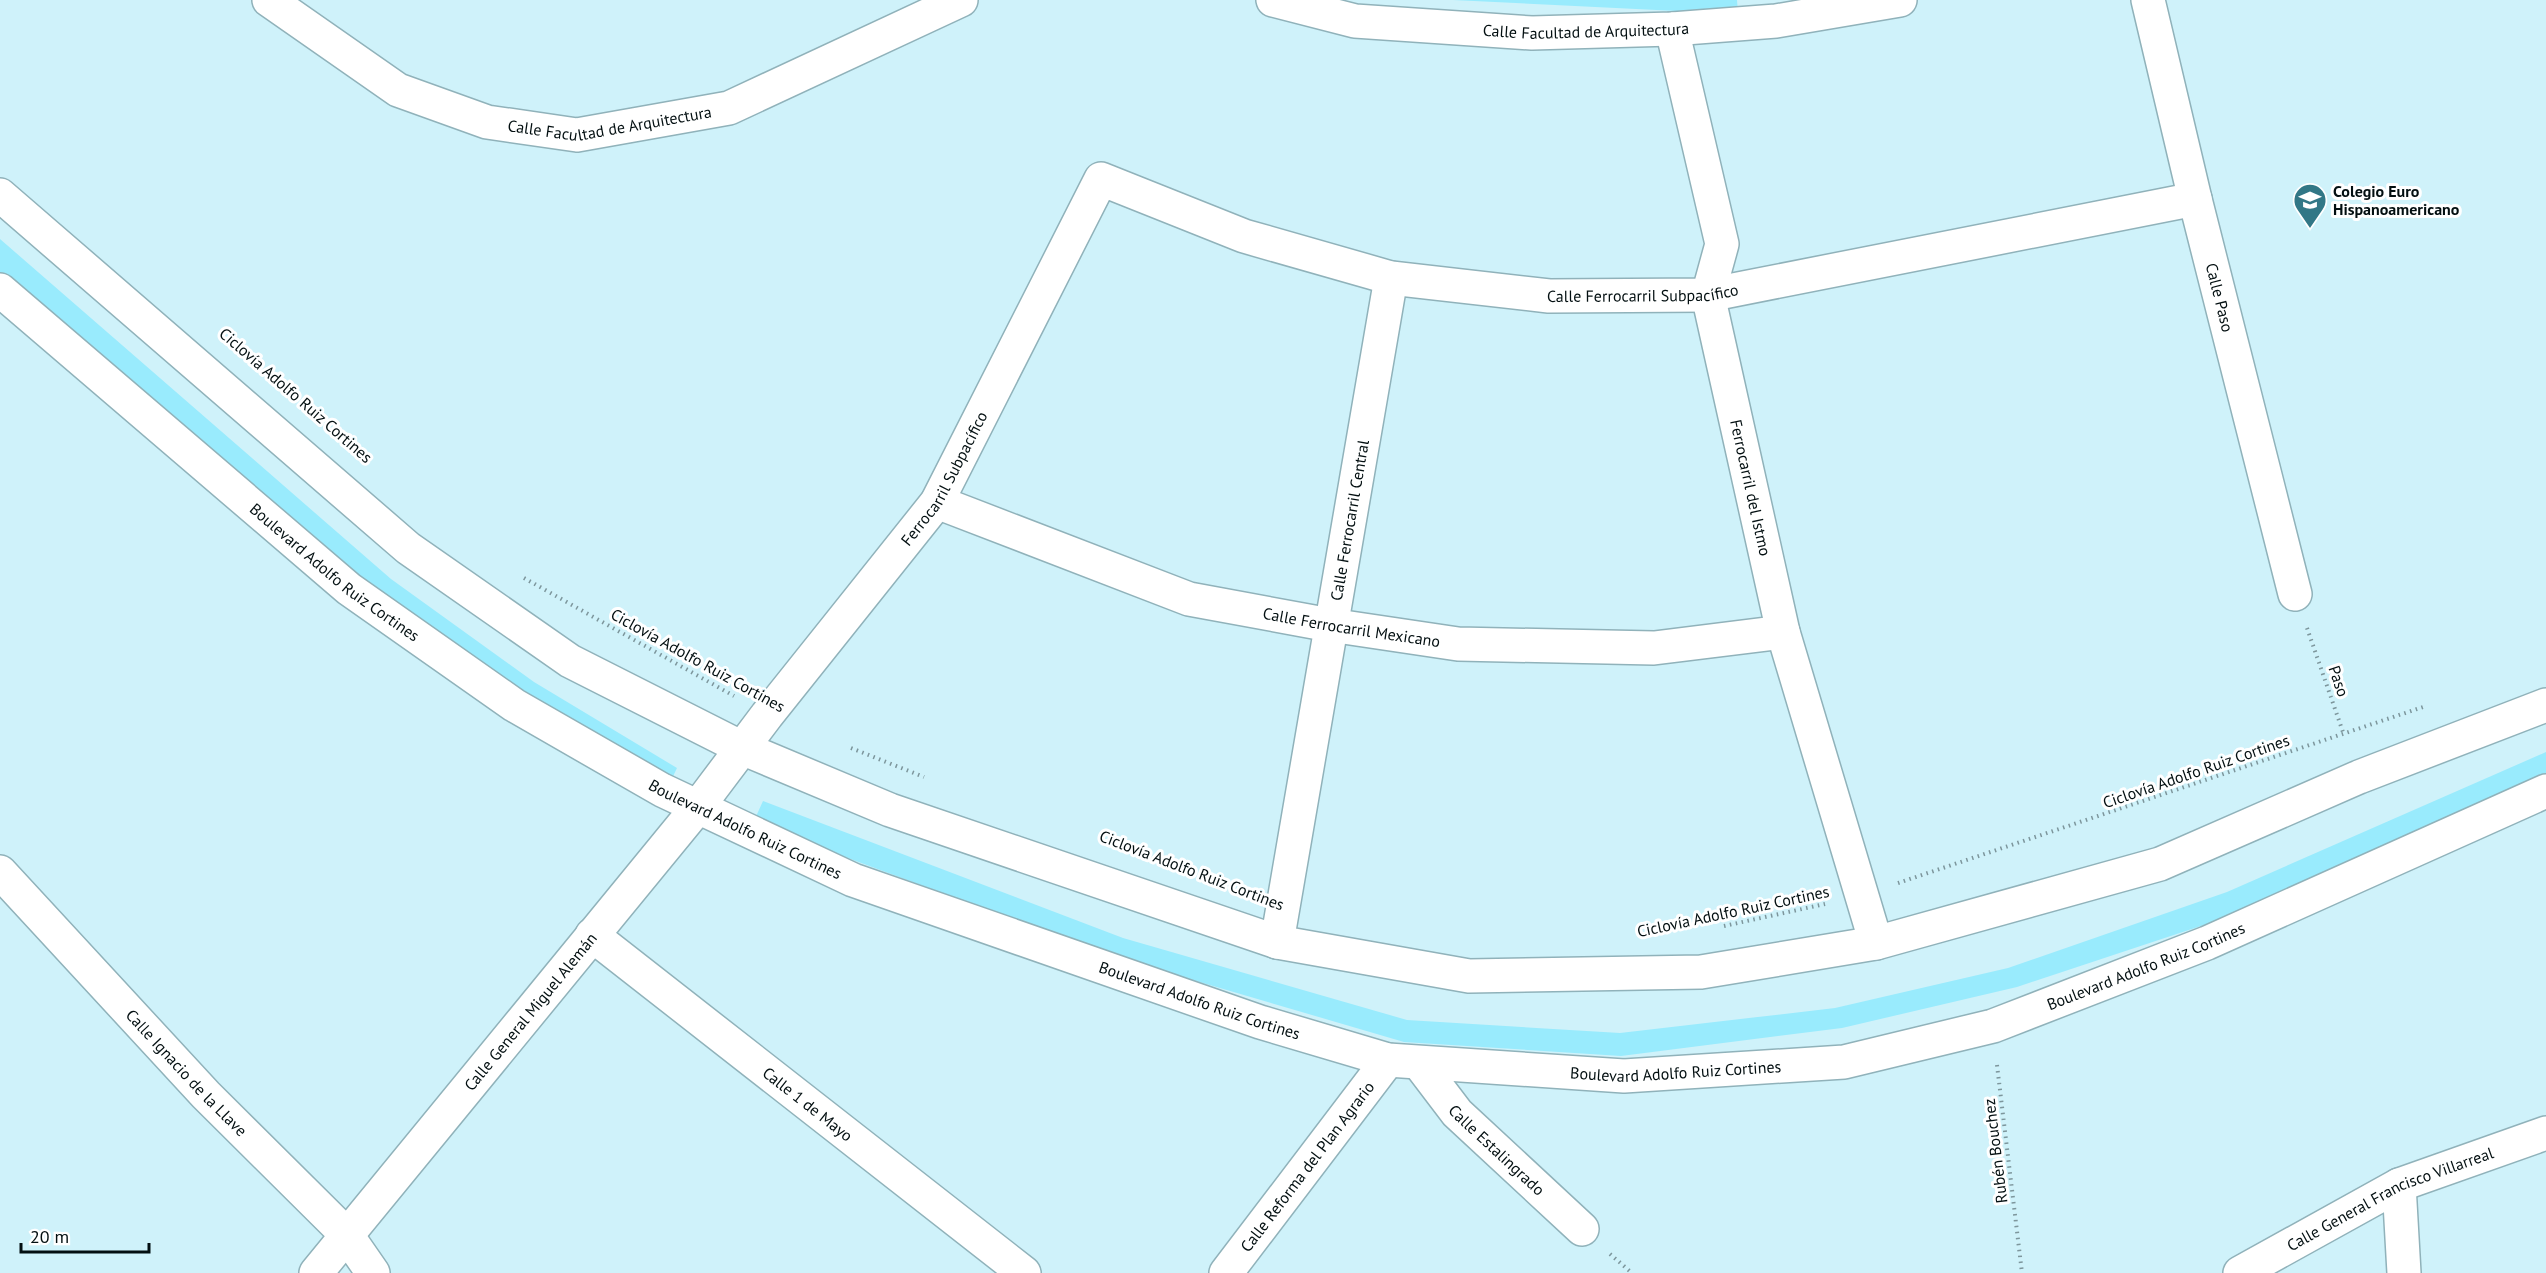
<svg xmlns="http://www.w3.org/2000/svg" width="2546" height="1273" viewBox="0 0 2546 1273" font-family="'PT Sans',sans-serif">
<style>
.green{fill:#99ebfd}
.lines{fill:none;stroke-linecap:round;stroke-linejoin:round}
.minor-casing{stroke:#90b2ba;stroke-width:36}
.major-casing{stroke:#90b2ba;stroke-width:36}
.path{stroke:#7d969c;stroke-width:4;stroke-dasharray:1.5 4.5;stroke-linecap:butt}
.minor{stroke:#fff;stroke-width:33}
.major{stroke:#fff;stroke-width:33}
.labels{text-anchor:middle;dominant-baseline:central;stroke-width:6;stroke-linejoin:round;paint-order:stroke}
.street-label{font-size:16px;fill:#030f11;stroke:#fff}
.poi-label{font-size:16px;font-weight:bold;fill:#030f11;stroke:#fff;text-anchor:start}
</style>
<rect width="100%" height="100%" fill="#cff2fa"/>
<g class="green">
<polygon points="1453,0 1737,0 1738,14"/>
<polygon points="0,239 391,579 534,682 677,768 665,793 519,713 0,288"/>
<polygon points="2546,752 2546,780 2234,915 2017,987 1842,1028 1621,1056 1404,1042 1121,959 753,823 763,801 1123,938 1407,1020 1620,1033 1835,1008 2008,968 2227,892"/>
</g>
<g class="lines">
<defs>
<g id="minor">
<path id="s1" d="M 269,0 L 398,90 L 487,122 L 577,135 L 729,108 L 961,0"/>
<path id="s2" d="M 1273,0 L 1355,21 L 1532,33 L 1672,29 L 1776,21 L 1900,0"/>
<path id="s3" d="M 2148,0 L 2195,199 L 2295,594"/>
<path id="s4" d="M 1672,29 L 1722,244 L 1708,295 L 1783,632 L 1876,943"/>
<path id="s5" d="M 937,502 L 1189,599 L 1330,625 L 1458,644 L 1654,648 L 1783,632"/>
<path id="s6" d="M 592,935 L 1024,1273"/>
<path id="s7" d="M 1277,942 L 1391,278"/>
<path id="s8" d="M 1419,1063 L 1457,1113 L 1582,1229"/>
<polyline points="2399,1185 2404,1273"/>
<path id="s9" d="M 316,1273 L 697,808 L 767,715 L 937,502 L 1101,179 L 1244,236 L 1391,278 L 1549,296 L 1708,295 L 2195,199"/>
<path id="s10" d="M 1226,1273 L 1388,1060"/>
<path id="s11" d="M 2240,1273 L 2399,1185 L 2546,1133"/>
</g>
<g id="major">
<polyline points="0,195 408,548 570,661 742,748 890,810 1277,942 1469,976 1701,972 1876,943 2160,864 2359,777 2546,705"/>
<path id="s12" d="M 0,290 L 349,589 L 514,705 L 662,790 L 853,880 L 1260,1022 L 1388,1060 L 1624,1076 L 1844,1062 L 1993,1026 L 2207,943 L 2546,791"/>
<path id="s13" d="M 0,872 L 206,1095 L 346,1234 L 373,1273"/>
</g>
</defs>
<use href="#minor" class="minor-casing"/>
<use href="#major" class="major-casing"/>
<g class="path">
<polyline points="524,578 734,696"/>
<polyline points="2307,628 2344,735"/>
<polyline points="851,748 924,777"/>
<polyline points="1898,883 2426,706"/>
<polyline points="1724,926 1825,904"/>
<polyline points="1997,1065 2022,1273"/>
<polyline points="1610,1254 1632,1273"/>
</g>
<use href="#minor" class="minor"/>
<use href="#major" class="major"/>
</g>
<defs>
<symbol id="school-pin" viewBox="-11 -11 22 30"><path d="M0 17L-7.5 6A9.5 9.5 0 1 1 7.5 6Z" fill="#327786" stroke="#fff"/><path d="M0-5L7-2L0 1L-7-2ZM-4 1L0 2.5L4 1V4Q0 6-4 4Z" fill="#fff"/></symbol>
</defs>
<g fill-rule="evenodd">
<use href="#school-pin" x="2291" y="181" width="38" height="52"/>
</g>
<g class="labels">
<g class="street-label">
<text stroke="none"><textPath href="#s2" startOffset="316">Calle Facultad de Arquitectura</textPath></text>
<text stroke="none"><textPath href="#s1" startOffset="376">Calle Facultad de Arquitectura</textPath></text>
<text stroke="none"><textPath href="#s9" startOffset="1912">Calle Ferrocarril Subpacífico</textPath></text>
<text stroke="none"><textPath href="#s3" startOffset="306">Calle Paso</textPath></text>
<text transform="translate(296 395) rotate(41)">Ciclovía Adolfo Ruiz Cortines</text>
<text stroke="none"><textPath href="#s9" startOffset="1014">Ferrocarril Subpacífico</textPath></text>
<text stroke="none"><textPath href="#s4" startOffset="471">Ferrocarril del Istmo</textPath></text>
<text stroke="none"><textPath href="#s7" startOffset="428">Calle Ferrocarril Central</textPath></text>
<text stroke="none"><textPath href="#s12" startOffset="438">Boulevard Adolfo Ruiz Cortines</textPath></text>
<text stroke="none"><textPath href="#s5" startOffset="435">Calle Ferrocarril Mexicano</textPath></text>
<text transform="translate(698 660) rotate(29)">Ciclovía Adolfo Ruiz Cortines</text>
<text transform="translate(2339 681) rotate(71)">Paso</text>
<text transform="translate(2196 771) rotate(-19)">Ciclovía Adolfo Ruiz Cortines</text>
<text stroke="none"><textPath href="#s12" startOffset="924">Boulevard Adolfo Ruiz Cortines</textPath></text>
<text transform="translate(1192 870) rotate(21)">Ciclovía Adolfo Ruiz Cortines</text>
<text transform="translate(1733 911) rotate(-12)">Ciclovía Adolfo Ruiz Cortines</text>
<text stroke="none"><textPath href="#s12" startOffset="2382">Boulevard Adolfo Ruiz Cortines</textPath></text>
<text stroke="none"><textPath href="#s12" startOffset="1410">Boulevard Adolfo Ruiz Cortines</textPath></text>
<text stroke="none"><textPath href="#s9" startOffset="338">Calle General Miguel Alemán</textPath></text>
<text stroke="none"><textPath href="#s12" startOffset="1896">Boulevard Adolfo Ruiz Cortines</textPath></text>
<text stroke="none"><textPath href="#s13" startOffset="274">Calle Ignacio de la Llave</textPath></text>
<text stroke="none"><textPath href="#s6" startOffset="274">Calle 1 de Mayo</textPath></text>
<text stroke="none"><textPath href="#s8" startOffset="117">Calle Estalingrado</textPath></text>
<text transform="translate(1995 1151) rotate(-97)">Rubén Bouchez</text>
<text stroke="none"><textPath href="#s10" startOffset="134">Calle Reforma del Plan Agrario</textPath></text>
<text stroke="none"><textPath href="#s11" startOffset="168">Calle General Francisco Villarreal</textPath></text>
</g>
<g class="poi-label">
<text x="2333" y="191">Colegio Euro<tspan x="2333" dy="18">Hispanoamericano</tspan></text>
</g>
</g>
<path d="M21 1243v9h128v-9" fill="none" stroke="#030f11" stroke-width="3"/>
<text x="30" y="1243" font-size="18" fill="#030f11" stroke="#ffffff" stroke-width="4.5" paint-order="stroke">20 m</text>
</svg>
